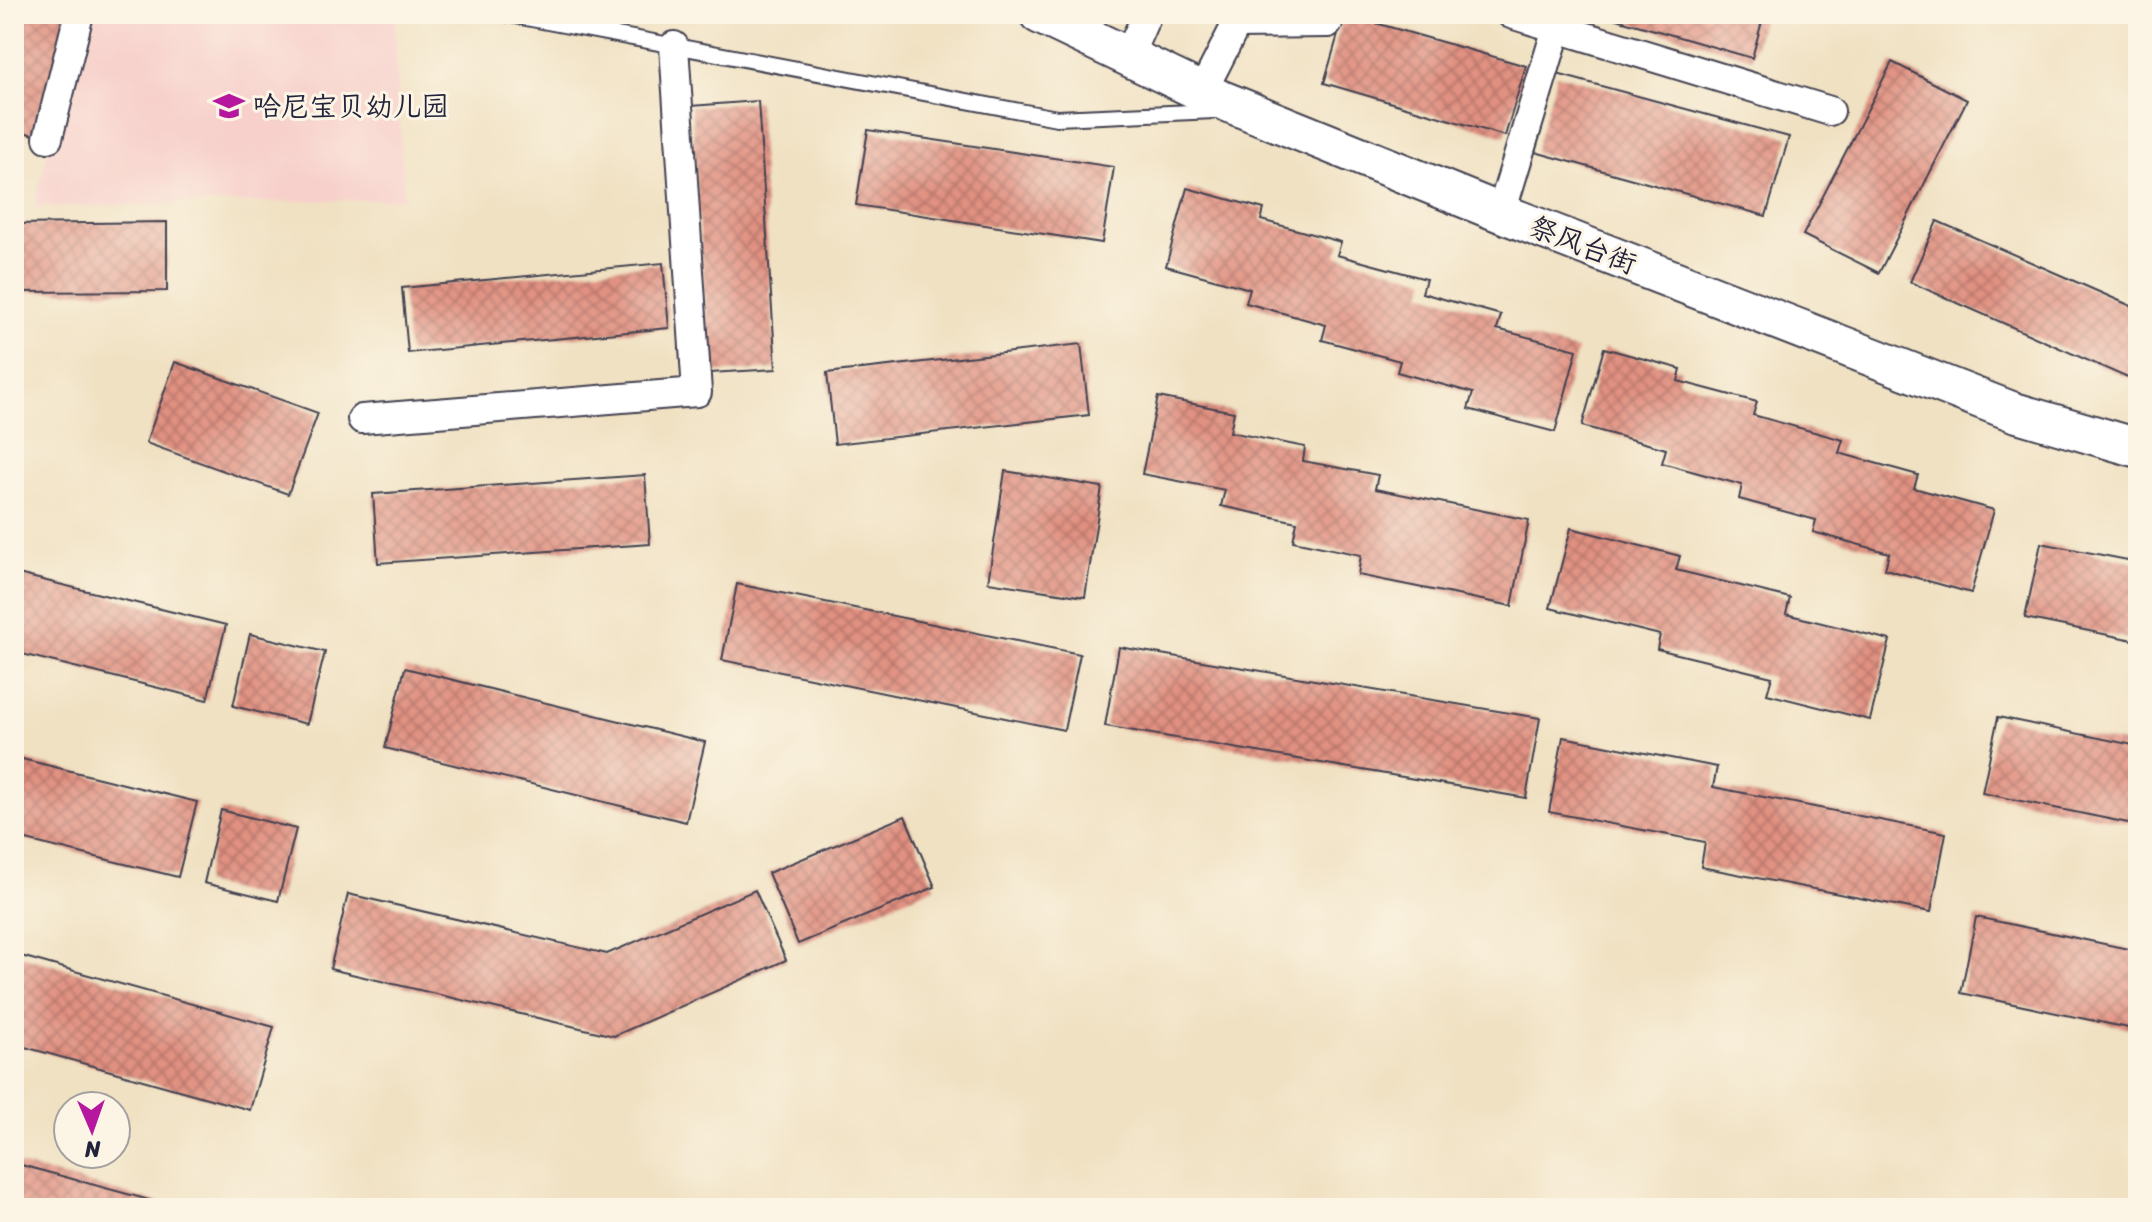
<svg xmlns="http://www.w3.org/2000/svg" width="2152" height="1222" viewBox="0 0 2152 1222" font-family="Sriracha,'LXGW WenKai TC',sans-serif">
<style>
.built{fill:#f7d0cb}
.building{fill:url(#building-cross-hatch)}
.lines{fill:none;stroke-linecap:round;stroke-linejoin:round}
.service-casing{stroke:#413f4f;stroke-width:18}
.minor-casing{stroke:#413f4f;stroke-width:32}
.secondary-casing{stroke:#413f4f;stroke-width:42}
.service{stroke:#fff;stroke-width:14}
.minor{stroke:#fff;stroke-width:28}
.secondary{stroke:#fff;stroke-width:38}
.labels{text-anchor:middle;dominant-baseline:central;stroke-width:6;stroke-linejoin:round;paint-order:stroke}
.poi-label{font-size:28px;fill:#22223b;stroke:#fcf5e5;text-anchor:start}
.street-label{font-size:28px;fill:#22223b;stroke:#fcf5e5}
</style>
<defs>
<pattern id="building-cross-hatch" width="8" height="8" patternUnits="userSpaceOnUse" patternTransform="scale(2)"><rect width="8" height="8" fill="#e19181"/><path d="M0 0l8 8M0 8l8-8" fill="none" stroke="#b6766b"/></pattern>
</defs>
<rect width="100%" height="100%" fill="#fcf5e5"/>
<filter id="ink" filterUnits="userSpaceOnUse"><feTurbulence type="fractalNoise" baseFrequency=".0125" numOctaves="2"/><feDisplacementMap in="SourceGraphic" scale="16" xChannelSelector="R" yChannelSelector="G"/><feConvolveMatrix kernelMatrix="1 2 1 2 8 2 1 2 1" color-interpolation-filters="sRGB"/></filter>
<filter id="wash" filterUnits="userSpaceOnUse"><feTurbulence type="fractalNoise" baseFrequency=".006" numOctaves="4" result="noise"/><feDisplacementMap in="SourceGraphic" scale="32" xChannelSelector="R" yChannelSelector="G"/><feGaussianBlur stdDeviation="1.8" result="paint"/><feColorMatrix in="noise" values="0 0 0 0 0 0 0 0 0 0 0 0 0 0 0 0 0 1.4 0 .05"/><feComposite in="paint" operator="in"/></filter>
<g filter="url(#wash)">
<rect width="100%" height="100%" fill="#f0e1c2"/>
<polygon class="built" points="82,14 394,14 404,199 34,207"/>
<g id="blocks">
<g class="building">
<polygon points="14,14 72,14 43,137 14,130"/>
<polygon points="1344,14 1526,66 1505,136 1324,83"/>
<polygon points="1599,14 1764,14 1752,58"/>
<polygon points="1892,62 1967,100 1879,273 1803,235"/>
<polygon points="1557,74 1789,137 1766,216 1535,152"/>
<polygon points="758,101 776,369 710,373 691,106"/>
<polygon points="868,130 1114,167 1102,243 856,205"/>
<polygon points="1187,188 1264,209 1261,220 1341,242 1337,255 1426,279 1422,293 1501,315 1497,329 1577,350 1555,432 1468,409 1473,393 1397,372 1400,361 1322,340 1326,325 1246,303 1250,289 1166,266"/>
<polygon points="1937,221 2138,309 2138,362 2130,379 1910,282"/>
<polygon points="167,222 167,291 14,292 14,224"/>
<polygon points="663,263 669,328 408,353 402,288"/>
<polygon points="1081,344 1089,415 835,444 827,373"/>
<polygon points="1604,348 1681,369 1678,381 1757,402 1753,415 1843,440 1839,453 1918,475 1914,488 1994,510 1971,593 1885,569 1889,553 1813,532 1816,520 1739,499 1742,485 1662,463 1666,449 1582,426"/>
<polygon points="175,362 318,413 288,494 146,443"/>
<polygon points="1158,397 1234,412 1230,432 1305,447 1303,461 1378,475 1375,489 1529,520 1512,606 1358,575 1361,555 1293,541 1297,522 1221,506 1225,490 1142,474"/>
<polygon points="1005,471 1102,487 1085,597 988,582"/>
<polygon points="645,475 650,544 378,563 373,494"/>
<polygon points="1571,528 1680,556 1676,570 1790,598 1786,614 1890,640 1870,720 1767,694 1772,677 1657,649 1660,635 1550,608"/>
<polygon points="2041,543 2138,562 2138,641 2025,618"/>
<polygon points="14,573 226,625 207,700 14,652"/>
<polygon points="737,584 1080,654 1064,730 722,660"/>
<polygon points="250,634 325,652 307,724 233,706"/>
<polygon points="1119,647 1540,718 1526,798 1105,726"/>
<polygon points="405,668 705,742 686,822 385,748"/>
<polygon points="1998,717 2138,746 2138,825 1982,793"/>
<polygon points="1563,737 1717,767 1713,787 1946,833 1931,912 1701,867 1705,842 1549,812"/>
<polygon points="14,757 197,802 178,877 14,837"/>
<polygon points="221,810 296,829 278,901 204,883"/>
<polygon points="905,816 935,887 798,944 768,873"/>
<polygon points="755,890 786,960 614,1036 330,969 348,894 607,954"/>
<polygon points="1976,917 2138,951 2138,1030 1961,993"/>
<polygon points="14,954 274,1027 250,1110 14,1044"/>
<polygon points="14,1163 175,1207 175,1208 14,1208"/>
</g>
</g>
</g>
<g filter="url(#ink)">
<use href="#blocks" fill-opacity="0" stroke="#413f4f" stroke-width="2"/>
<g class="lines">
<defs>
<polyline id="service" points="505,14 1057,118 1215,111"/>
<g id="minor">
<polyline points="1511,14 1830,111"/>
<polyline points="1235,24 1328,23"/>
<polyline points="1128,57 1147,14"/>
<polyline points="1202,92 1235,27 1235,14"/>
<polyline points="48,138 79,14"/>
<polyline points="1501,213 1557,28"/>
<polyline points="362,419 697,392 674,46"/>
</g>
<polyline id="secondary" points="1039,14 1202,92 1501,213 2014,412 2138,448"/>
</defs>
<use href="#service" class="service-casing"/>
<use href="#minor" class="minor-casing"/>
<use href="#secondary" class="secondary-casing"/>
<use href="#service" class="service"/>
<use href="#minor" class="minor"/>
<use href="#secondary" class="secondary"/>
</g>
</g>
<defs>
<symbol id="school-bare" viewBox="-9 -9 18 18"><path d="M0-5L7-2L0 1L-7-2ZM-4 1L0 2.5L4 1V4Q0 6-4 4Z" fill="#b5179e" stroke="#fcf5e5" stroke-width="2.5" paint-order="stroke"/></symbol>
</defs>
<g fill-rule="evenodd">
<use href="#school-bare" x="207" y="84" width="44" height="44"/>
</g>
<g class="labels">
<g class="poi-label">
<text x="253" y="106">哈尼宝贝幼儿园</text>
</g>
<g class="street-label">
<text transform="translate(1583 245) rotate(21)">祭风台街</text>
</g>
</g>
<rect width="2152" height="1222" fill="none" stroke="#fcf5e5" stroke-width="48"/>
<g transform="translate(92 1130) rotate(178)"><circle r="38" fill="#fcf5e5" stroke="#a5a1a1" stroke-width="2"/>
<path d="M0-6L14 30L0 20L-14 30Z" fill="#b5179e"/>
<text y="-12" font-size="22" font-weight="bold" text-anchor="middle" fill="#22223b">N</text>
</g>
</svg>
